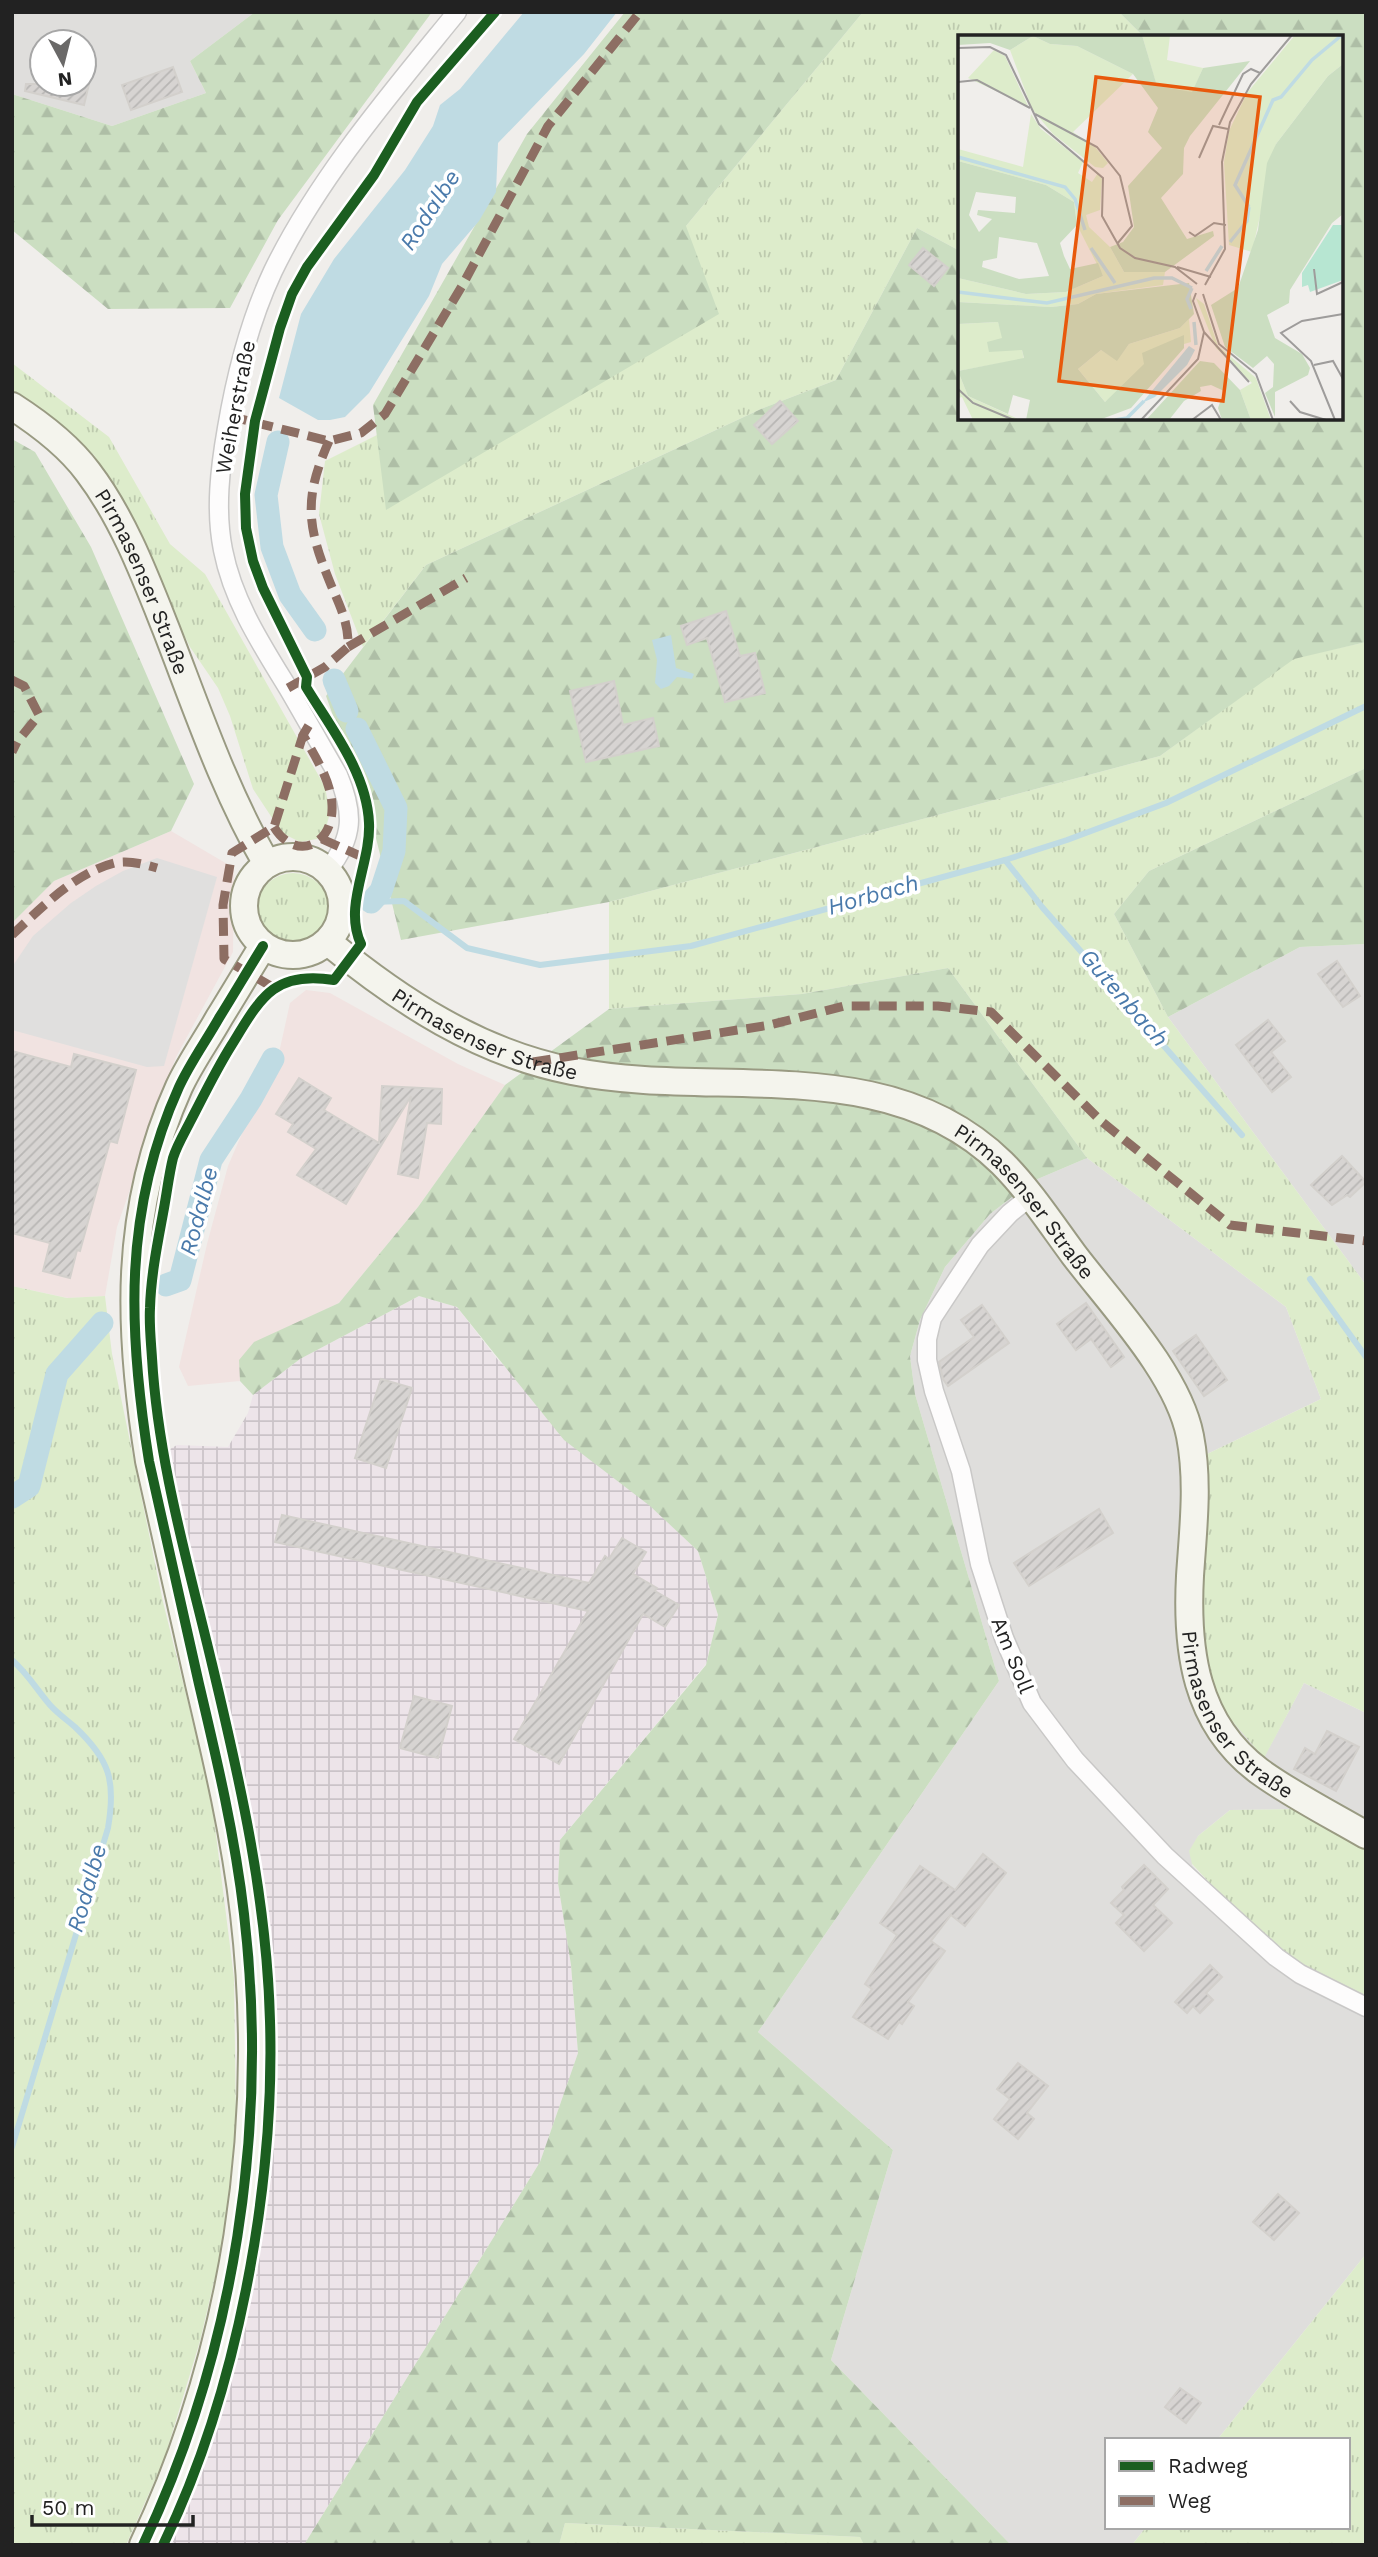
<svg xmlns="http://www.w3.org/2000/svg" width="1378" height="2557" viewBox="0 0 1378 2557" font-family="'Work Sans',sans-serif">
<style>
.residential{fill:#dfdedc;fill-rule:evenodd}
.commercial{fill:#f1e3e1}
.industrial{fill:url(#industrial-grid)}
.grass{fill:url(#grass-tufts)}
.forest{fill:url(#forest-firs)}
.parking{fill:#e0dfde}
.water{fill:#bfdbe3}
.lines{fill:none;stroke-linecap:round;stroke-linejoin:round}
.stream{stroke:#bfdbe3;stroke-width:6}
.canal{stroke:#bfdbe3;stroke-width:23}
.building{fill:url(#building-hatch);stroke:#d3d0cc;stroke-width:2}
.street-casing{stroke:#c9c8c7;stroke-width:21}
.secondary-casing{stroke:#999a82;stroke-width:30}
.street{stroke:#fdfcfc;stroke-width:18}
.secondary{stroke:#f4f4ed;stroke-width:26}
.quiet{stroke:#8d6e63;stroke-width:9;stroke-dasharray:18 9;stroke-linecap:butt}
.cycleway-casing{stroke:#fff;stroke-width:15}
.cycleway{stroke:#1b5e20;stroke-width:10}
.labels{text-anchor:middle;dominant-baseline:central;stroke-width:7;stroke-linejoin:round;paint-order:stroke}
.street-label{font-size:21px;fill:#222;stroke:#fff}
.water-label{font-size:23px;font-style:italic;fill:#4a7aab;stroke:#fff}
.inset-river{fill:none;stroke:#bfdbe3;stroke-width:3.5}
.inset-road{fill:none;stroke:#9e9c9b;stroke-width:2}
.view{fill:#e8590c;fill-opacity:0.15;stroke:#e8590c;stroke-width:3.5}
.inset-edge{fill:none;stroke:#222;stroke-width:3.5}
</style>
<defs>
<pattern id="industrial-grid" width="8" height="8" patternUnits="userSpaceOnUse" patternTransform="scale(1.75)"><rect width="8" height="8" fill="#ede4e9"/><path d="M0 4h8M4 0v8" fill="none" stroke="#cbc3c8"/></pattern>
<pattern id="grass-tufts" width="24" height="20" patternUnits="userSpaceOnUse" patternTransform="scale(1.75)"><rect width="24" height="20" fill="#ddeccb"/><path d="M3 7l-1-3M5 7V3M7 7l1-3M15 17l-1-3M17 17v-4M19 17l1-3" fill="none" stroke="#bdcaae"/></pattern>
<pattern id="forest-firs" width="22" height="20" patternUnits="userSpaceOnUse" patternTransform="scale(1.75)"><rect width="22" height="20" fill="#cbdec1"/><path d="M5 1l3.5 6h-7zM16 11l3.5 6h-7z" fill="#aebea6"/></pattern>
<pattern id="building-hatch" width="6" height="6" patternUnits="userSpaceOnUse" patternTransform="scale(1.75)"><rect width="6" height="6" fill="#d7d4d2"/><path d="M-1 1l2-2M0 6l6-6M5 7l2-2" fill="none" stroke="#b8b6b4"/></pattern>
</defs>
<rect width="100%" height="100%" fill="#f0eeeb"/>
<g class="residential">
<path d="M 15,12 L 255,12 L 190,61 L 206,93 L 112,126 L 12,94 L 12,21 ZM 42,42 L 84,42 L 84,84 L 42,84 Z"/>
<polygon points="1366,944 1366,1285 1168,1017 1300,947"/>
<polygon points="1087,1158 1286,1307 1321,1399 1205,1455 1208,1514 1264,1757 1304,1683 1366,1713 1366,1849 1298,1809 1230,1810 1198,1836 1192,1865 1248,1924 1366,2000 1366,2254 1217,2440 1107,2440 1107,2527 1146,2527 1132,2545 1011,2545 831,2360 893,2150 758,2032 999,1681 915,1394 910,1356 920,1320 945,1267 990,1214 1033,1181"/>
</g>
<g class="commercial">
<polygon points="171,831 234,868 233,952 176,1057 117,1227 105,1296 68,1298 12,1286 12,923 54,881"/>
<polygon points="306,990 330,993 458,1064 505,1085 418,1207 339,1303 254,1343 240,1360 240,1381 188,1386 179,1367 207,1244 228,1166 250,1115 277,1062 290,1003"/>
</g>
<polygon class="industrial" points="419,1296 457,1307 498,1360 698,1551 718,1615 706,1664 560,1840 558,1883 571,1965 578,2053 540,2162 304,2545 143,2545 222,2316 250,1978 149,1461 177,1445 228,1447 248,1413 253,1395 300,1359"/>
<g class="grass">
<polygon points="863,12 1119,12 1144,37 960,37 960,251 917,228 836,380 761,409 426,565 363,647 335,574 319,514 325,461 377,435 387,509 686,226"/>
<polygon points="12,363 109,437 170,544 205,574 325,787 330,813 325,831 317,839 300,842 282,833 253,789 230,716 218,688 190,647 158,582 152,559 94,455 12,390"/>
<polygon points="1366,642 1366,768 1149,871 1114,914 1168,1017 1366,1285 1366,1713 1304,1683 1264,1758 1226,1714 1207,1674 1203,1589 1208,1514 1205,1455 1321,1399 1286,1307 1087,1158 948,968 802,994 609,1009 609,902 1160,756 1294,658"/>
<circle cx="293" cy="909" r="36"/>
<polygon points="12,1286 67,1298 105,1296 112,1354 163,1602 211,1795 234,1978 236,2122 224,2239 200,2341 164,2460 126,2545 12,2545"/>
<polygon points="1298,1809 1366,1849 1366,1999 1301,1967 1248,1924 1192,1864 1189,1851 1198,1836 1230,1810"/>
<polygon points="1366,2254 1366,2545 1132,2545 1146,2527 1348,2527 1348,2440 1217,2440"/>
<polygon points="565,2523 860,2537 864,2545 559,2545"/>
</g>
<g class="forest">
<polygon points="255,12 432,12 278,220 230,308 108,309 12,230 12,94 112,126 206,93 190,61"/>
<polygon points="625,12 863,12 686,226 719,314 386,510 373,405 527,134"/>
<polygon points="1119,12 1366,12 1366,642 1294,659 1160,756 609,902 401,940 375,834 326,696 426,565 761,409 836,380 917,228 960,251 960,418 1341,418 1341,37 1144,37"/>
<polygon points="12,439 35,452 91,547 194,784 171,831 54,881 12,923"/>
<polygon points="1366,768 1366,944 1300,947 1168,1017 1114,914 1149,871"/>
<polygon points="948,968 1087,1158 1033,1181 990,1214 945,1267 920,1320 910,1356 915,1394 999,1681 758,2032 893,2150 831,2360 1011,2545 864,2545 860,2537 565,2523 559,2545 304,2545 540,2162 578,2053 571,1965 558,1883 560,1840 706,1665 718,1615 698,1551 650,1506 564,1440 457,1307 419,1296 300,1359 253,1395 240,1381 239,1360 254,1342 339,1303 418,1207 505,1085 609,1009 802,994"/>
</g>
<polygon class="parking" points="157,858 217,877 164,1066 147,1067 12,1030 12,967 33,936 71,903 96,886 123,871"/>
<g class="water">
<polygon points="524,12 617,12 584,54 498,143 496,192 479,221 442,264 429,296 369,393 345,417 330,420 318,420 279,398 301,314 334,259 405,170 433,126 440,105 460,89"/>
<polygon points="671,635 676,668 694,674 692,679 677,677 669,686 661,689 655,683 657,660 652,640"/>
</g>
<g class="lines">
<g class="stream">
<polyline points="1005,860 1042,907 1242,1135"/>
<polyline points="371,902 404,901 467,948 540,965 691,946 1005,860 1067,840 1166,803 1366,706"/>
<polyline points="1310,1279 1366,1357"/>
<path d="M 12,1660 C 28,1674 37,1690 50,1705 C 57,1713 67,1720 75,1727 C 110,1760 116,1781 108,1828 L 12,2147"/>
</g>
<g class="canal">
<polyline points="278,442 266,495 272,547 290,595 315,630"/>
<polyline points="334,680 347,711"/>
<polyline points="357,729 396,808 394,851 381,891 371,902"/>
<polyline points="166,1285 180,1280 211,1160 251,1099 273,1059"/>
<polyline points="12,1497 29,1486 57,1374 102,1323"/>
</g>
</g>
<g class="building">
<polygon points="173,67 182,92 131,110 122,85"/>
<polygon points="26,84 89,84 84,105 25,91"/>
<polygon points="923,248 948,268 934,286 909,265"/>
<polygon points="780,401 798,421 772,444 754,425"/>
<polygon points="726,611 740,656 755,653 765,693 725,702 707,638 687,645 681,626"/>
<polygon points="614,681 623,725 653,718 659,746 586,762 570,691"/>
<polygon points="1337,961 1360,996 1343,1007 1318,974"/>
<polygon points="1268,1020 1285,1041 1271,1052 1291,1077 1272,1092 1236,1045"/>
<polygon points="12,1051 71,1067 74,1054 136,1070 117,1143 110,1141 80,1251 77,1250 70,1278 43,1271 50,1243 12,1233"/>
<polygon points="299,1078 331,1098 324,1110 379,1143 382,1086 442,1089 441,1124 427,1123 418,1178 398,1174 411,1096 346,1204 297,1175 316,1149 288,1132 293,1124 276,1114"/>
<polygon points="1342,1156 1366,1182 1350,1197 1347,1195 1332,1205 1311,1185"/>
<polygon points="1086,1303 1124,1357 1111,1367 1091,1339 1076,1350 1057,1324"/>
<polygon points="982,1305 1009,1343 948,1386 943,1379 939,1362 974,1337 961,1320"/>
<polygon points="1196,1335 1227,1380 1204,1396 1173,1351"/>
<polygon points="381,1379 412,1388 386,1468 355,1458"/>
<polygon points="1099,1509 1113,1533 1029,1586 1014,1563"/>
<polygon points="282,1515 589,1583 605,1556 609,1559 622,1538 646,1552 633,1574 657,1588 655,1591 679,1605 665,1627 643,1614 559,1764 514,1739 588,1611 275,1542"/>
<polygon points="414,1696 452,1706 438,1758 400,1748"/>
<polygon points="1327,1731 1359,1747 1336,1791 1294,1769 1305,1748 1315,1754"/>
<polygon points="983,1854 1006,1873 965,1926 951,1915 931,1941 945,1951 908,2002 914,2006 902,2024 899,2022 888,2039 853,2017 872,1989 865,1984 897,1935 880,1923 920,1866 955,1890"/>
<polygon points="1144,1865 1168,1889 1153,1905 1172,1923 1144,1951 1116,1923 1124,1915 1111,1903 1124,1890 1122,1887"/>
<polygon points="1210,1965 1222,1977 1206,1993 1213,2000 1200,2013 1193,2006 1187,2013 1175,2002"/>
<polygon points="1018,2063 1048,2086 1027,2113 1034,2119 1018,2139 994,2119 1010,2099 997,2089"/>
<polygon points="1278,2194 1299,2213 1274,2240 1253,2222"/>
<polygon points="1180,2388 1201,2403 1186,2423 1165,2407"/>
</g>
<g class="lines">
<defs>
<g id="street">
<path d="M 328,870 C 354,837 354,813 338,775 C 321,746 305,717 288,688 C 261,644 233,601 223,550 C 215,510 220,468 227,428 C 236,375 250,320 273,271 C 318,178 392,92 457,12"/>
<polyline points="1030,1197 1010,1213 980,1245 932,1318 927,1339 927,1360 934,1391 961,1471 980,1564 1004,1638 1032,1703 1075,1760 1165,1856 1276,1957 1300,1974 1366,2007"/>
</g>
<g id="secondary">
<path id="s1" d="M 12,406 C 40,424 68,445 88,472 C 123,518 145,576 166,629 C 197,709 224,790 267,864"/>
<circle cx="293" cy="906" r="49"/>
<path id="s2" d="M 328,942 C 400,1001 479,1053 572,1071 C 715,1100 887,1050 1002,1163 C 1029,1190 1051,1224 1074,1255 C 1112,1305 1178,1374 1190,1436 C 1199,1482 1193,1530 1190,1576 C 1186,1650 1195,1723 1259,1771 C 1292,1795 1330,1814 1366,1835"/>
<path d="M 143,2545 C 235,2351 269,2126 244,1914 C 235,1836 217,1760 199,1684 C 182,1610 166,1535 149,1461 C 128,1330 123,1211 179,1087 C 190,1063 206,1041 219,1018 C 234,994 248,970 263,946"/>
</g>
</defs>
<use href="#street" class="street-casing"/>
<use href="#secondary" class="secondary-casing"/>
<use href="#street" class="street"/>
<use href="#secondary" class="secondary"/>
<g class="quiet">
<polyline points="229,416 329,441 361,433 385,414 462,286 548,126 640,12"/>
<polyline points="348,647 466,578"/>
<polyline points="12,680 24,686 39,715 17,742 12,752"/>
<path d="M 288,688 L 325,667 L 348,647 C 349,624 340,606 331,585 C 307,527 303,499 329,441"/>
<path d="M 274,827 C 295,862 334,846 332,805 C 331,781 315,756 303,735 L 309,725"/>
<polyline points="322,839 367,859"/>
<path d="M 12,935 C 41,908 75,873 114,863 C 129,860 143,864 157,868"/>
<polyline points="274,988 224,959 223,905 232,853 274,827 303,735"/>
<polyline points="533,1062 770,1025 844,1006 938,1006 991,1012 1101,1121 1230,1225 1366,1241"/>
</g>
<defs>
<g id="cycleway">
<path d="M 143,2545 C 235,2351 269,2126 244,1914 C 235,1836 217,1760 199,1684 C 182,1610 166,1535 149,1461 C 128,1330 123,1211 179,1087 C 190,1063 206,1041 219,1018 C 234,994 248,970 263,946"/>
<path d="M 163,2545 C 237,2393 275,2189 270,2021 C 267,1899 240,1781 212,1664 C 188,1563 158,1462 152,1358 C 151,1342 149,1325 150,1308 C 151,1274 158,1241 164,1208 C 167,1192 169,1174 173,1158 C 177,1145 185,1132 191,1120 C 204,1095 216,1070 231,1046 C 260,999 273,970 334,980 L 361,944 C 343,906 371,863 369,823 C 367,773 331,728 306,687 L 307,677 L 263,588 L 253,561 L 246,528 L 245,494 L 255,421 L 280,328 L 292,294 L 307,267 L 374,175 L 417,102 L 495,12"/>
</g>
</defs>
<use href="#cycleway" class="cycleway-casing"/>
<use href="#cycleway" class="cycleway"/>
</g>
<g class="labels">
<g class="street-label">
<text transform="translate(235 407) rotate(-79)">Weiherstraße</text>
<text stroke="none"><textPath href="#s1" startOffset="224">Pirmasenser Straße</textPath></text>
<text stroke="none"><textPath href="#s2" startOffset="184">Pirmasenser Straße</textPath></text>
<text stroke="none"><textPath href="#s2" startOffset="772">Pirmasenser Straße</textPath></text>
<text transform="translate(1013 1655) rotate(68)">Am Soll</text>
<text stroke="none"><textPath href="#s2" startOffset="1358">Pirmasenser Straße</textPath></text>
</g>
<g class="water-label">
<text transform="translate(430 210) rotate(-57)">Rodalbe</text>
<text transform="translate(873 895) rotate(-16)">Horbach</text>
<text transform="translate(1124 998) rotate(49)">Gutenbach</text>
<text transform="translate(199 1211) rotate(-75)">Rodalbe</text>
<text transform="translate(87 1888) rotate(-74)">Rodalbe</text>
</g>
</g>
<g transform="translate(958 35)">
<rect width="385" height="385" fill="#f0eeeb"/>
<path d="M 184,0 L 212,1 L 209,25 L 245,33 L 234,58 L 199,52 ZM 337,0 L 385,0 L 385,29 L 370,41 L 318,109 L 294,217 L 271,210 L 266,127 L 271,96 L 289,58 ZM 75,1 L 92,9 L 119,11 L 175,39 L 115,97 L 138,113 L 150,128 L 145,133 L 137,132 L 95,99 L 74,74 L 52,15 ZM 36,15 L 47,21 L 70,71 L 10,43 ZM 73,79 L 83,94 L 125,127 L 120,138 L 134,147 L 140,138 L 144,144 L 142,175 L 128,180 L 131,192 L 152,212 L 166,237 L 207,237 L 205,250 L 138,259 L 120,269 L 93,272 L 0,267 L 0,243 L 68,259 L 108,257 L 145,241 L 119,190 L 116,167 L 88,150 L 0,126 L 0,114 L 65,132 ZM 238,263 L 246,269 L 260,311 L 298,343 L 313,385 L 293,385 L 282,355 L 294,348 L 258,313 ZM 231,284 L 233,307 L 226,309 L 226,301 L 147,367 L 120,334 L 143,315 L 159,325 L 171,309 L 222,293 ZM 40,287 L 45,303 L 64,315 L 66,324 L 0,336 L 0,289 ZM 0,336 L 10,361 L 62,385 L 15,385 L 4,362 L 0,363 Z" fill="#ddeccb"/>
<path d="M 0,0 L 184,0 L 199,51 L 234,57 L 245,33 L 292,26 L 232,101 L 226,113 L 225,139 L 203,163 L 229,204 L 255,196 L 256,201 L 207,237 L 166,237 L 152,212 L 165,207 L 176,192 L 170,151 L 204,113 L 190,97 L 200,73 L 175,39 L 119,11 L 92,9 L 75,1 L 52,15 L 32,8 L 0,10 ZM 385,29 L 385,179 L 374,188 L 332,255 L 331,268 L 309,280 L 317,303 L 344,319 L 352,333 L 350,340 L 317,357 L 317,382 L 307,358 L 315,352 L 316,329 L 309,321 L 295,333 L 267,312 L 253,270 L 280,253 L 300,195 L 309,128 L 318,109 L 370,41 ZM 0,126 L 88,150 L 116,167 L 119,190 L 102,208 L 106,221 L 112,234 L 140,228 L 145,241 L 108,257 L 68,259 L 0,243 ZM 18,157 L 58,162 L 57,178 L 20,175 L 19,180 L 34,184 L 21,197 L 11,180 ZM 41,202 L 79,208 L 91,241 L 61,244 L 24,232 L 25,226 L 39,223 ZM 231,248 L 236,279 L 222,293 L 171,309 L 159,326 L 143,315 L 120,334 L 147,367 L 186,329 L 184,318 L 226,300 L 226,313 L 173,373 L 141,385 L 68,385 L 72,365 L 55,360 L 50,379 L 10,361 L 0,336 L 66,323 L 64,315 L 31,317 L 29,307 L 44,303 L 40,287 L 0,289 L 0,267 L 93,272 L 120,269 L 138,259 ZM 242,326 L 256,328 L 282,355 L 293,385 L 264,385 L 260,373 L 266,356 L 253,350 L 242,352 L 243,356 L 226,366 L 211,385 L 188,385 Z" fill="#cbdec1" fill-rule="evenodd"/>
<path d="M 375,190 L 385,190 L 385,245 L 352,257 L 350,250 L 344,252 L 344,238 Z" fill="#b7e6d2"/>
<path d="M 231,311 L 237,315 L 229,330 L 197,362 L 184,368 Z" fill="#bfdbe3"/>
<path class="inset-river" d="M 0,122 L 107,152 L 117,164 L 127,195M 291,172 L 277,150 L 315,65 L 323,62 L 354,25 L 384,0M 272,207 L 289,186 L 291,172M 133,213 L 157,248M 248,236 L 264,211M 0,257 L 89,268 L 196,243 L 214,243 L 234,253M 233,274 L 229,264 L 234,253M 236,287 L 238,310M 157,385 L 169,383 L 186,366"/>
<path class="inset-road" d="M 0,13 L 32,12 L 48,20 L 81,89 L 145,143 L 144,181 L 162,213 L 177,223 L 217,232 L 239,249M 0,47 L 19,45 L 72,73M 77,79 L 139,112 L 162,141 L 174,191 L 159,209M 261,90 L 285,39 L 293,34 L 302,38M 241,123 L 255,91 L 270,94M 231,197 L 237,201 L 256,188 L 268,190M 219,232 L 253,242M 356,234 L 359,259 L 385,247M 247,250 L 267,214 L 264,127 L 272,87 L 293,49 L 334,0M 245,259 L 261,309 L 298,339 L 315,385M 246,297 L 291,347M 356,330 L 375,326 L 385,344M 0,354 L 15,368 L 56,385M 332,366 L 342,377 L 368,385M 183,385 L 240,324 L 246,297 L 235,266 L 238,258M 234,385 L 254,370 L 263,385M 377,385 L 353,326 L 323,298 L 344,286 L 385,279"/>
<path class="view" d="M 138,42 L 302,62 L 265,366 L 101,346 Z"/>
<rect width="385" height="385" class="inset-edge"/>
</g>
<rect width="1378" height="2557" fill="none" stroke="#222222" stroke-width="28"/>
<rect x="1105" y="2438" width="245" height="91" fill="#ffffff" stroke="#a7a7a7" stroke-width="2"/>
<rect x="1119" y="2461" width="35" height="10" fill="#1b5e20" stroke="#a7a7a7" stroke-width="2"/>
<text x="1168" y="2473" font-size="21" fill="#222222">Radweg</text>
<rect x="1119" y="2496" width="35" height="10" fill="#8d6e63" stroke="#a7a7a7" stroke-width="2"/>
<text x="1168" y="2508" font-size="21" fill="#222222">Weg</text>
<g transform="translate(63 63) rotate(173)"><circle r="33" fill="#ffffff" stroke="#a7a7a7" stroke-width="2"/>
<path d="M0-5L12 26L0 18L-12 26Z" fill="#6a6968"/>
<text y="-10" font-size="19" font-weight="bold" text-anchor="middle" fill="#222222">N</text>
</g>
<path d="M32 2515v10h161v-10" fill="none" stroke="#222222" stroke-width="3.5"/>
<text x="42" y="2515" font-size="21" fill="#222222" stroke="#ffffff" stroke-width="5" paint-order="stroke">50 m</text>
</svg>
